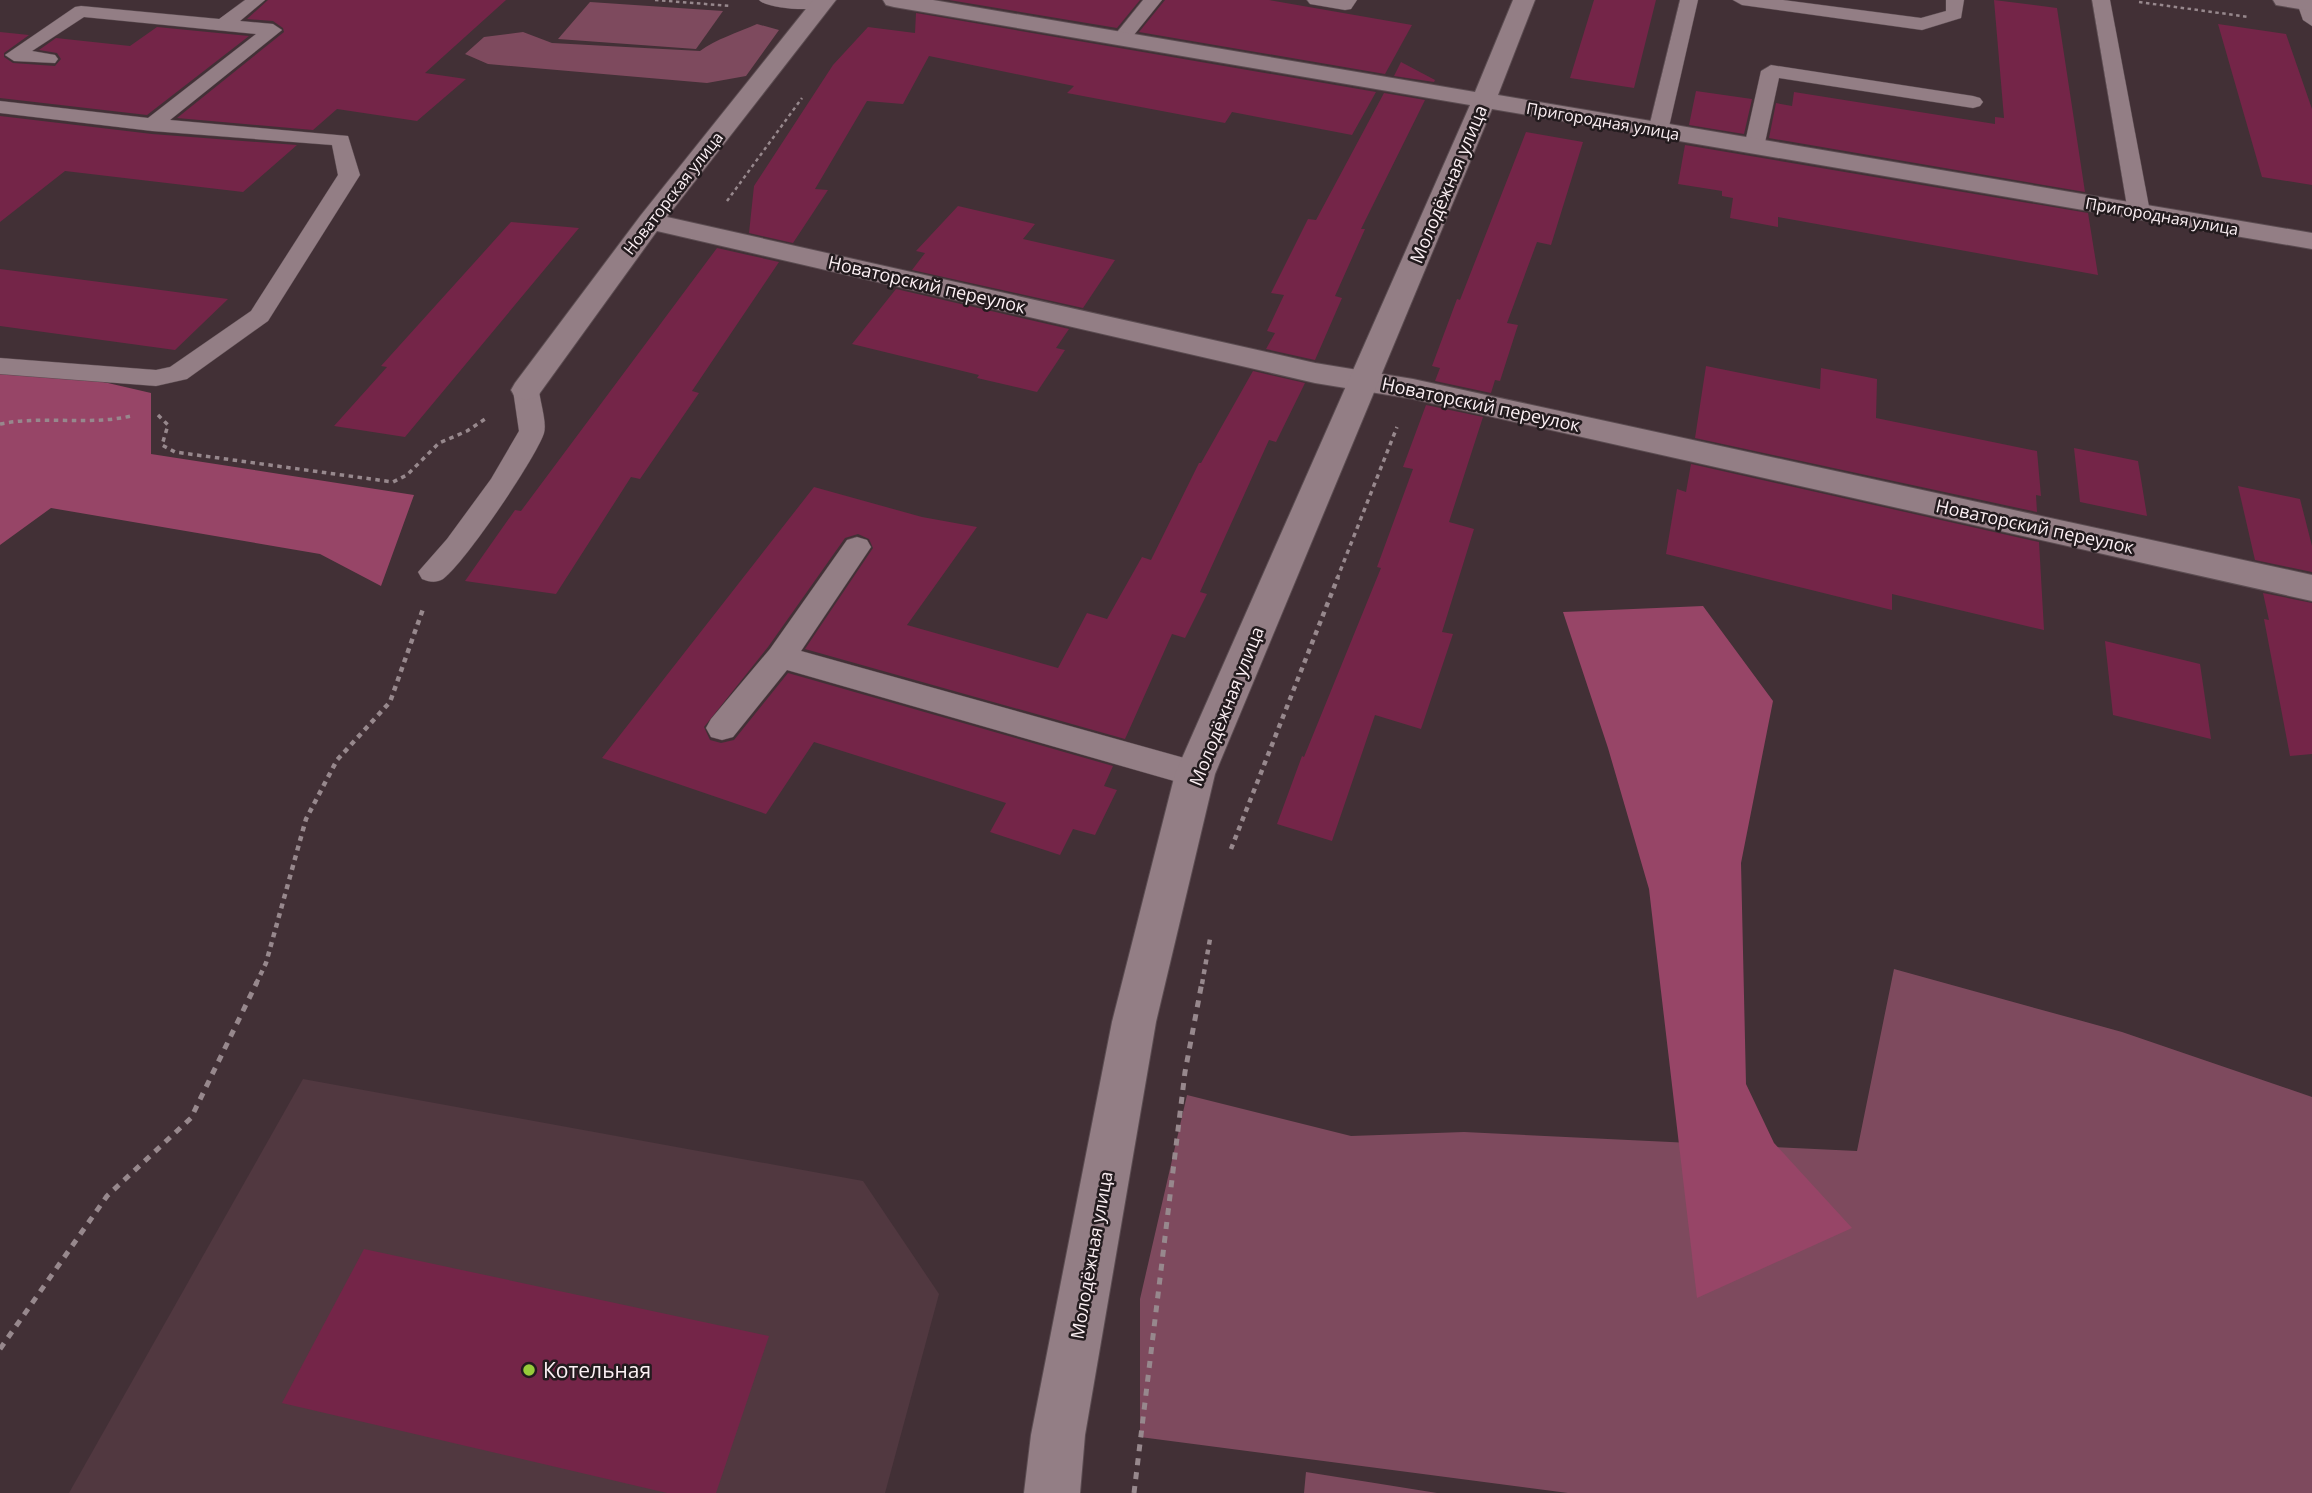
<svg xmlns="http://www.w3.org/2000/svg" width="2312" height="1493" viewBox="0 0 2312 1493" font-family="'Open Sans',sans-serif">
<style>
.built{fill:#513840}
.green{fill:#7e4a5e}
.forest{fill:#974567}
.building{fill:#742548}
.lines{fill:none;stroke-linecap:round;stroke-linejoin:round}
.service-casing{stroke:#5b4c51;stroke-width:1}
.minor-casing{stroke:#5b4c51;stroke-width:2}
.tertiary-casing{stroke:#5b4c51;stroke-width:2}
.path-far3{stroke:#97888d;stroke-width:2.5;stroke-dasharray:3.5 3.5;stroke-linecap:butt}
.path-far2{stroke:#97888d;stroke-width:3.5;stroke-dasharray:4.5 4.5;stroke-linecap:butt}
.path-far1{stroke:#97888d;stroke-width:4.5;stroke-dasharray:5 5;stroke-linecap:butt}
.path{stroke:#97888d;stroke-width:5;stroke-dasharray:7 7;stroke-linecap:butt}
.service{fill:#937e85;fill-rule:evenodd}
.minor{fill:#937e85;fill-rule:evenodd}
.tertiary{fill:#937e85;fill-rule:evenodd}
.poi-dot{fill:#96cc3a;stroke:#231b1e;stroke-width:2.5}
.labels{text-anchor:middle;dominant-baseline:central;stroke-width:5;stroke-linejoin:round;paint-order:stroke}
.far-street-label{font-size:16px;fill:#fcf0f4;stroke:#231b1e}
.street-label{font-size:18px;fill:#fcf0f4;stroke:#231b1e}
.near-poi-label{font-size:21px;fill:#fcf0f4;stroke:#231b1e;text-anchor:start}
</style>
<rect width="100%" height="100%" fill="#423036"/>
<polygon class="built" points="303,1079 863,1181 939,1294 885,1493 69,1493"/>
<g class="green">
<polygon points="590,2 723,11 696,49 558,39"/>
<path d="M 757,24 L 779,30 L 746,76 L 707,83 L 488,64 L 465,54 L 484,37 L 523,32 L 552,43 L 700,51 C 716,39 737,33 757,24 Z"/>
<polygon points="1894,969 2122,1032 2312,1097 2312,1493 1568,1493 1140,1437 1140,1299 1187,1095 1351,1136 1464,1132 1857,1151"/>
<polygon points="1306,1472 1437,1493 1304,1493"/>
</g>
<g class="forest">
<polygon points="0,358 151,393 151,454 414,495 381,586 320,554 51,508 0,545"/>
<polygon points="1703,606 1773,701 1741,863 1746,1084 1774,1143 1852,1228 1697,1298 1649,889 1608,748 1563,612"/>
</g>
<g class="building">
<polygon points="268,0 506,0 425,73 466,79 417,121 337,109 313,130 177,118 284,32 283,28 273,21 247,19"/>
<polygon points="949,0 1140,0 1117,28"/>
<polygon points="1165,0 1269,0 1412,25 1385,74 1139,32"/>
<polygon points="1594,0 1656,0 1634,88 1570,78"/>
<polygon points="1994,0 2057,8 2085,192 1769,138 1776,103 1792,106 1794,92 1995,124 1995,117 2004,118"/>
<polygon points="916,13 1376,92 1352,135 1232,112 1225,123 1067,93 1074,86 929,56 903,104 867,101 815,189 828,190 793,243 749,233 754,186 833,65 868,27 915,33"/>
<polygon points="2218,24 2286,34 2312,109 2312,185 2262,177"/>
<polygon points="157,27 249,36 147,115 0,98 0,32 29,35 4,53 4,57 13,63 55,66 61,59 57,53 39,50 56,38 130,46"/>
<polygon points="1401,62 1435,80 1434,82 1394,76"/>
<polygon points="1696,91 1752,99 1744,134 1689,125"/>
<polygon points="1384,93 1425,100 1361,229 1365,229 1335,296 1342,298 1315,360 1266,349 1275,333 1267,331 1284,295 1271,293 1308,219 1316,220"/>
<polygon points="0,116 152,134 297,145 243,192 65,171 0,222"/>
<polygon points="1526,132 1583,142 1551,245 1537,242 1507,323 1518,325 1500,381 1495,380 1491,393 1435,381 1440,368 1432,366 1457,299 1460,300"/>
<polygon points="1685,145 2088,213 2098,275 1778,217 1778,227 1730,218 1733,198 1722,196 1722,191 1678,184"/>
<polygon points="958,206 1035,224 1023,239 1115,260 1083,308 912,270 925,253 916,251"/>
<polygon points="511,222 579,228 405,437 334,426 387,367 381,366"/>
<polygon points="717,248 779,262 692,391 699,393 640,479 631,477 556,594 465,581 515,510 521,511"/>
<polygon points="0,269 146,288 228,299 175,350 0,326"/>
<polygon points="896,289 1069,329 1056,348 1065,350 1037,392 977,378 979,375 852,344"/>
<polygon points="1706,366 1820,389 1821,368 1877,379 1876,418 2037,451 2041,496 2036,495 2037,512 1695,438"/>
<polygon points="1253,371 1305,383 1276,442 1269,440 1200,592 1207,594 1185,638 1172,634 1125,739 805,649 873,548 869,539 858,534 845,538 768,647 704,727 710,740 721,743 734,740 788,673 1113,766 1104,786 1117,790 1095,835 1073,829 1060,855 990,832 1006,803 814,742 766,814 602,758 814,487 922,517 977,527 907,625 1058,668 1087,613 1107,619 1142,557 1151,560 1199,463 1201,463"/>
<polygon points="1426,405 1483,417 1449,522 1474,529 1442,632 1453,634 1421,729 1375,715 1332,841 1277,824 1302,756 1304,757 1381,568 1377,567 1413,469 1403,467"/>
<polygon points="2074,448 2138,461 2147,516 2080,502"/>
<polygon points="1691,464 2039,542 2044,630 1892,594 1892,610 1666,554 1677,489 1686,492"/>
<polygon points="2238,486 2300,499 2312,546 2312,572 2255,560"/>
<polygon points="2263,593 2312,603 2312,754 2290,756 2264,619 2269,620"/>
<polygon points="2105,641 2200,664 2211,739 2113,715"/>
<polygon points="364,1249 769,1336 716,1493 667,1493 282,1403"/>
</g>
<g class="lines">
<defs>
<g id="service">
<polygon points="245,0 265,0 240,21 273,24 282,30 170,120 348,136 360,175 268,321 187,379 156,386 0,374 0,358 156,370 170,367 251,311 338,175 332,145 152,131 0,113 0,101 148,118 256,34 84,17 32,51 55,55 58,59 55,63 14,61 5,55 75,7 81,6 219,19"/>
<path d="M 759,0 L 826,0 L 829,4 C 821,13 767,9 759,0 Z"/>
<polygon points="1143,0 1162,0 1129,41 1115,41 1113,37"/>
<polygon points="1307,0 1357,0 1351,9 1345,10 1310,4"/>
<polygon points="1680,0 1698,0 1668,131 1665,135 1651,135 1648,131"/>
<polygon points="1733,0 1783,0 1921,18 1946,11 1946,0 1964,0 1961,18 1922,30 1742,5"/>
<polygon points="2092,0 2110,0 2150,212 2147,217 2131,217 2128,212"/>
<polygon points="2299,0 2312,0 2312,26 2303,20 2297,3"/>
<polygon points="1771,65 1973,96 1980,98 1983,102 1980,106 1973,108 1779,78 1764,147 1761,151 1747,151 1744,147 1761,71"/>
<path d="M 526,382 L 535,384 L 539,390 C 540,402 547,422 544,433 C 536,458 464,564 443,579 C 436,583 429,582 422,579 L 418,572 L 447,539 L 491,479 L 519,431 L 513,390 L 517,384 Z"/>
<polygon points="857,537 867,540 871,547 801,651 1195,761 1206,765 1211,774 1206,783 1195,787 787,670 733,737 722,740 711,737 706,728 711,719 770,649 847,540"/>
</g>
<g id="minor">
<polygon points="813,0 836,0 667,217 1315,363 1413,379 2312,575 2312,601 1413,399 1315,383 657,231 537,397 526,400 515,397 511,390 515,383 641,215"/>
<polygon points="2273,0 2312,0 2312,11 2276,5"/>
</g>
<polygon id="tertiary" points="883,0 933,0 1475,92 1513,0 1535,0 1498,95 2312,233 2312,249 1492,109 1215,774 1156,1022 1085,1435 1080,1493 1024,1493 1031,1435 1112,1022 1175,774 1470,105 894,7 886,5"/>
</defs>
<use href="#service" class="service-casing"/>
<use href="#minor" class="minor-casing"/>
<use href="#tertiary" class="tertiary-casing"/>
<g class="path-far3">
<polyline points="655,0 731,6"/>
<polyline points="2139,2 2249,17"/>
<polyline points="727,201 802,98"/>
</g>
<g class="path-far2">
<polyline points="158,415 168,425 162,445 175,452 393,482 407,475 439,443 467,431 488,417"/>
<path d="M 0,424 C 44,415 88,426 131,416"/>
<polyline points="1337,579 1397,427"/>
</g>
<g class="path-far1">
<polyline points="1231,849 1338,577"/>
<polyline points="256,984 266,963 306,819 337,760 390,702 423,609"/>
<polyline points="1202,984 1210,939"/>
</g>
<g class="path">
<polyline points="0,1349 107,1196 191,1118 257,982"/>
<polyline points="1134,1493 1185,1072 1202,982"/>
</g>
<use href="#service" class="service"/>
<use href="#minor" class="minor"/>
<use href="#tertiary" class="tertiary"/>
</g>
<circle class="poi-dot" cx="529" cy="1370" r="7"/>
<g class="labels">
<g class="far-street-label">
<text transform="translate(1603 121) rotate(10)">Пригородная улица</text>
<text transform="translate(673 193) rotate(-52)">Новаторская улица</text>
<text transform="translate(2162 216) rotate(10)">Пригородная улица</text>
</g>
<g class="street-label">
<text transform="translate(1448 184) rotate(-67)">Молодёжная улица</text>
<text transform="translate(927 284) rotate(13)">Новаторский переулок</text>
<text transform="translate(1481 404) rotate(12)">Новаторский переулок</text>
<text transform="translate(2035 526) rotate(12)">Новаторский переулок</text>
<text transform="translate(1226 706) rotate(-68)">Молодёжная улица</text>
<text transform="translate(1091 1255) rotate(-80)">Молодёжная улица</text>
</g>
<g class="near-poi-label">
<text x="543" y="1370">Котельная</text>
</g>
</g>
</svg>
